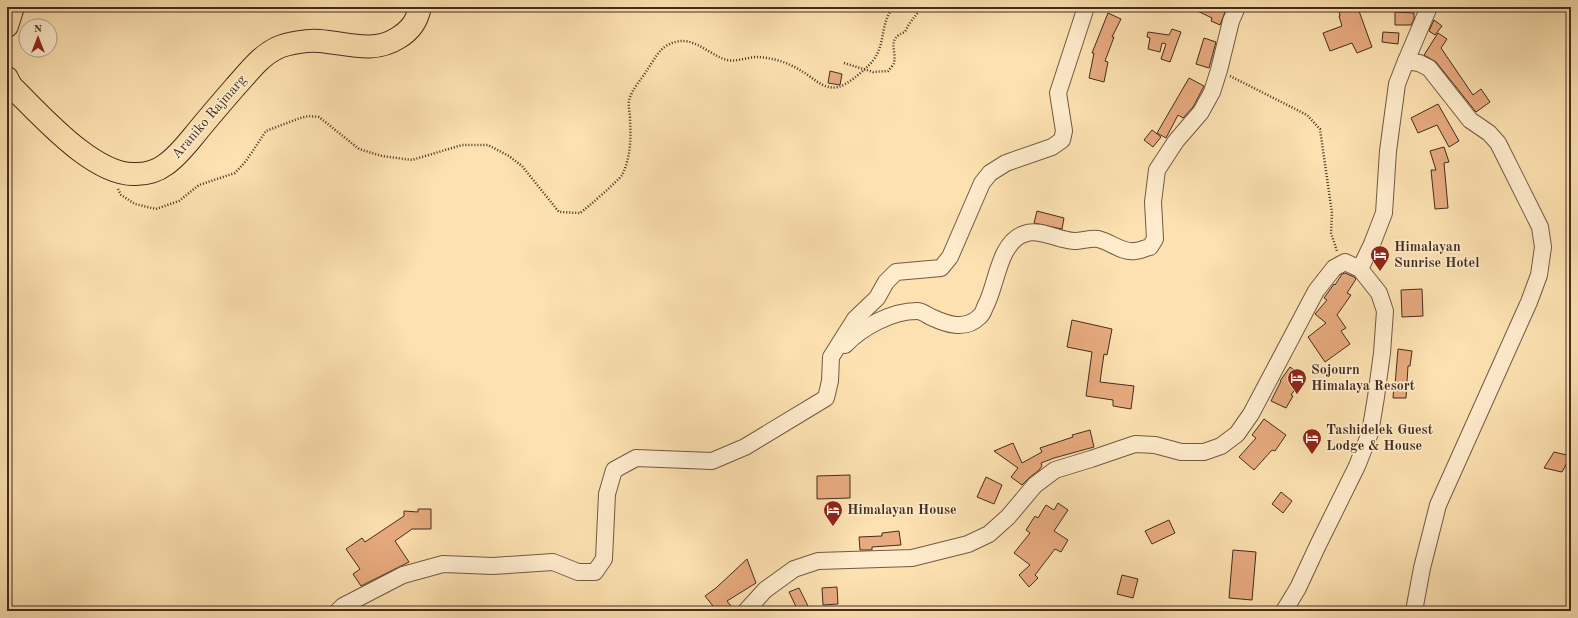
<svg xmlns="http://www.w3.org/2000/svg" width="1578" height="618" viewBox="0 0 1578 618" font-family="'Old Standard TT',serif">
<style>
.building{fill:#e8ab7f;stroke:#432c21}
.lines{fill:none;stroke-linecap:round;stroke-linejoin:round}
.minor-casing{stroke:#725945;stroke-width:18}
.highway-casing{stroke:#432c21;stroke-width:24}
.path{stroke:#432c21;stroke-width:2.5;stroke-dasharray:1 2;stroke-linecap:butt}
.minor{stroke:#feeccc;stroke-width:16}
.highway{stroke:#fde1b0;stroke-width:22}
.labels{text-anchor:middle;dominant-baseline:central;stroke-width:3.5;stroke-linejoin:round;paint-order:stroke}
.street-label{font-size:14px;fill:#432c21;stroke:#feeccc}
.poi-label{font-size:14px;font-weight:bold;fill:#432c21;stroke:#feeccc;text-anchor:start}
</style>
<rect width="100%" height="100%" fill="#fde1b0"/>
<filter id="stains"><feTurbulence type="fractalNoise" baseFrequency=".005" numOctaves="4"/><feColorMatrix values="0 0 0 0 .2 0 0 0 0 .09 0 0 0 0 .02 0 0 0 .5 -.17"/></filter>
<radialGradient id="worn" r=".72"><stop offset=".6" stop-color="#630" stop-opacity="0"/><stop offset="1" stop-color="#630" stop-opacity=".3"/></radialGradient>
<g class="building">
<polygon points="1189,7 1227,7 1220,25 1211,21 1212,18"/>
<polygon points="1339,10 1359,11 1372,47 1357,53 1352,43 1330,51 1323,33 1342,26 1339,16 1340,16"/>
<polygon points="1395,12 1414,13 1414,19 1411,25 1395,25"/>
<polygon points="1108,13 1121,19 1112,37 1114,37 1105,61 1108,62 1104,82 1089,78 1094,53 1092,53"/>
<polygon points="1434,20 1442,26 1435,35 1429,31"/>
<polygon points="1172,29 1181,32 1170,62 1161,59 1166,44 1162,43 1160,52 1148,49 1150,38 1147,37 1148,32 1169,35"/>
<polygon points="1383,32 1399,33 1398,44 1382,42"/>
<polygon points="1438,33 1447,39 1441,48 1473,95 1481,89 1490,102 1476,112 1436,62 1424,55"/>
<polygon points="1204,38 1216,42 1209,68 1196,64"/>
<polygon points="830,71 842,74 840,85 828,83"/>
<polygon points="1189,78 1204,86 1203,88 1193,107 1183,118 1178,115 1166,138 1157,133"/>
<polygon points="1438,104 1459,141 1449,147 1437,125 1418,133 1411,118"/>
<polygon points="1152,130 1161,137 1153,147 1144,140"/>
<polygon points="1444,147 1449,162 1444,163 1448,208 1435,209 1431,170 1436,170 1430,151"/>
<polygon points="1037,211 1064,218 1062,229 1034,223"/>
<polygon points="1345,273 1354,277 1356,279 1347,293 1351,295 1337,315 1346,328 1341,331 1350,344 1325,362 1308,337 1326,323 1315,314 1327,300 1324,298 1334,284 1335,285 1342,274"/>
<polygon points="1422,289 1423,316 1402,317 1401,290"/>
<polygon points="1072,320 1112,329 1107,355 1104,354 1100,382 1134,386 1131,409 1113,406 1113,400 1086,396 1092,352 1067,347"/>
<polygon points="1398,349 1412,351 1410,366 1408,366 1406,398 1393,398 1394,384 1395,385"/>
<polygon points="1290,367 1304,377 1291,395 1293,396 1286,408 1271,401 1281,381 1280,381"/>
<polygon points="1264,419 1286,435 1275,451 1272,450 1254,470 1239,457 1256,438 1252,435"/>
<polygon points="1090,430 1094,447 1054,458 1041,463 1042,466 1039,470 1029,478 1022,485 1011,477 1018,468 994,451 1013,443 1022,463 1042,452 1040,448 1073,437 1072,435"/>
<polygon points="1554,452 1571,456 1562,472 1544,468"/>
<polygon points="850,475 850,498 817,499 817,476"/>
<polygon points="986,477 1002,485 994,504 977,497"/>
<polygon points="1281,492 1292,501 1283,513 1272,504"/>
<polygon points="1058,503 1068,510 1054,531 1068,540 1061,552 1055,549 1035,575 1038,578 1029,587 1019,575 1030,565 1014,553 1030,533 1026,530 1035,516 1038,518 1046,505 1054,510"/>
<polygon points="418,509 431,509 431,529 412,529 395,541 409,562 361,586 353,574 360,569 346,549 362,538 365,542 404,516 404,511 418,512"/>
<polygon points="1169,520 1175,533 1152,544 1145,531"/>
<polygon points="899,531 901,545 872,547 872,550 860,550 859,537 882,536 882,533"/>
<polygon points="1233,550 1256,552 1252,600 1229,598"/>
<polygon points="747,559 756,583 727,601 735,611 717,611 705,596 716,588"/>
<polygon points="1122,575 1138,579 1133,598 1117,594"/>
<polygon points="837,587 838,604 823,605 822,588"/>
<polygon points="799,588 809,608 803,611 798,611 789,592"/>
</g>
<g class="lines">
<defs>
<g id="minor">
<polyline points="1406,61 1429,7"/>
<polyline points="1360,269 1372,244 1384,213 1388,151 1397,84 1406,61 1419,63 1429,68 1470,120 1489,133 1498,143 1540,227 1543,247 1539,275 1529,302 1438,505 1422,568 1414,611"/>
<path d="M 845,345 C 862,327 892,311 917,311 C 922,311 927,315 931,317 C 946,324 965,331 979,317 C 982,315 984,310 985,307 C 997,286 998,243 1024,234 C 1040,228 1057,240 1074,241 C 1082,241 1090,238 1098,239 C 1111,242 1122,253 1135,251 C 1140,251 1145,248 1150,247 L 1155,239 L 1153,202 L 1157,170 L 1176,141 L 1201,112 L 1212,92 L 1219,70 L 1231,21 L 1237,7"/>
<polyline points="338,611 343,606 403,575 443,564 493,566 553,562 578,572 595,572 604,559 607,494 614,470 636,458 712,461 745,447 826,398 830,381 831,357 855,319 877,298 886,282 896,272 941,268 950,257 982,183 990,173 1006,163 1052,147 1062,140 1064,131 1058,93 1086,7"/>
<polyline points="746,611 765,590 794,569 818,561 912,558 968,544 989,534 1008,517 1035,485 1055,470 1091,459 1135,444 1155,445 1181,452 1204,452 1221,446 1237,434 1251,414 1316,291 1334,268 1345,262 1360,269 1379,293 1385,311 1382,353 1376,397 1370,433 1357,466 1318,545 1298,588 1284,611"/>
</g>
<g id="highway">
<polyline points="7,26 13,7"/>
<path d="M 7,78 L 11,86 C 39,113 94,177 136,174 C 146,174 157,171 165,165 C 177,157 187,144 196,133 C 209,117 222,102 235,87 C 248,73 260,56 277,48 C 288,43 308,40 319,41 C 347,43 373,54 398,38 C 411,30 417,21 420,7"/>
</g>
</defs>
<use href="#minor" class="minor-casing"/>
<use href="#highway" class="highway-casing"/>
<g class="path">
<path d="M 844,63 L 873,72 L 888,71 C 890,69 893,65 894,63 C 897,50 886,39 905,32 C 909,22 916,16 922,7"/>
<polyline points="1230,76 1307,115 1320,129 1332,213 1331,233 1337,251"/>
<path d="M 118,189 L 121,195 L 135,204 L 156,209 L 179,201 L 199,185 L 235,173 L 246,161 L 266,131 L 300,118 L 309,116 L 319,117 L 359,149 L 382,156 L 412,160 L 462,145 L 488,145 L 509,156 L 522,166 L 559,212 L 580,213 C 587,208 618,181 622,175 C 631,157 631,138 630,119 C 630,113 628,107 629,101 C 631,90 642,79 647,70 C 653,62 657,52 666,46 C 691,31 706,54 727,60 C 737,62 748,57 757,57 C 762,57 767,58 772,59 C 783,61 794,66 803,72 C 814,78 823,90 838,87 C 847,85 858,75 865,69 C 889,48 877,30 893,7"/>
</g>
<use href="#minor" class="minor"/>
<use href="#highway" class="highway"/>
</g>
<defs>
<symbol id="hotel-pin" viewBox="-11 -11 22 30"><path d="M0 17L-7.5 6A9.5 9.5 0 1 1 7.5 6Z" fill="#8f2418" stroke="#feeccc"/><path d="M-6-4.5h1.5V1H6V5H4.5V3h-9V5H-6ZM-4 0a1.8 1.8 0 1 1 3.6 0ZM.5 0V-2.5h3Q6-2.5 6 0Z" fill="#fff"/></symbol>
</defs>
<g fill-rule="evenodd">
<use href="#hotel-pin" x="1369" y="244" width="22" height="30"/>
<use href="#hotel-pin" x="1286" y="367" width="22" height="30"/>
<use href="#hotel-pin" x="1301" y="427" width="22" height="30"/>
<use href="#hotel-pin" x="822" y="499" width="22" height="30"/>
</g>
<g class="labels">
<g class="street-label">
<text transform="translate(209 117) rotate(-49)">Araniko Rajmarg</text>
</g>
<g class="poi-label">
<text x="1394" y="247">Himalayan<tspan x="1394" dy="16">Sunrise Hotel</tspan></text>
<text x="1311" y="370">Sojourn<tspan x="1311" dy="16">Himalaya Resort</tspan></text>
<text x="1326" y="430">Tashidelek Guest<tspan x="1326" dy="16">Lodge &amp; House</tspan></text>
<text x="847" y="510">Himalayan House</text>
</g>
</g>
<rect width="1578" height="618" fill="none" stroke="#fde1b0" stroke-width="24"/>
<rect x="8" y="8" width="1562" height="602" fill="none" stroke="#432c21" stroke-width="2"/>
<rect x="12" y="12" width="1554" height="594" fill="none" stroke="#432c21"/>
<g transform="translate(38 38)"><circle r="19" fill="#feeccc" stroke="#b39f88"/>
<path d="M0-3L7 15L0 10L-7 15Z" fill="#8f2418"/>
<text y="-6" font-size="11" font-weight="bold" text-anchor="middle" fill="#432c21">N</text>
</g>
<rect width="100%" height="100%" filter="url(#stains)"/>
<rect width="100%" height="100%" fill="url(#worn)"/>
</svg>
